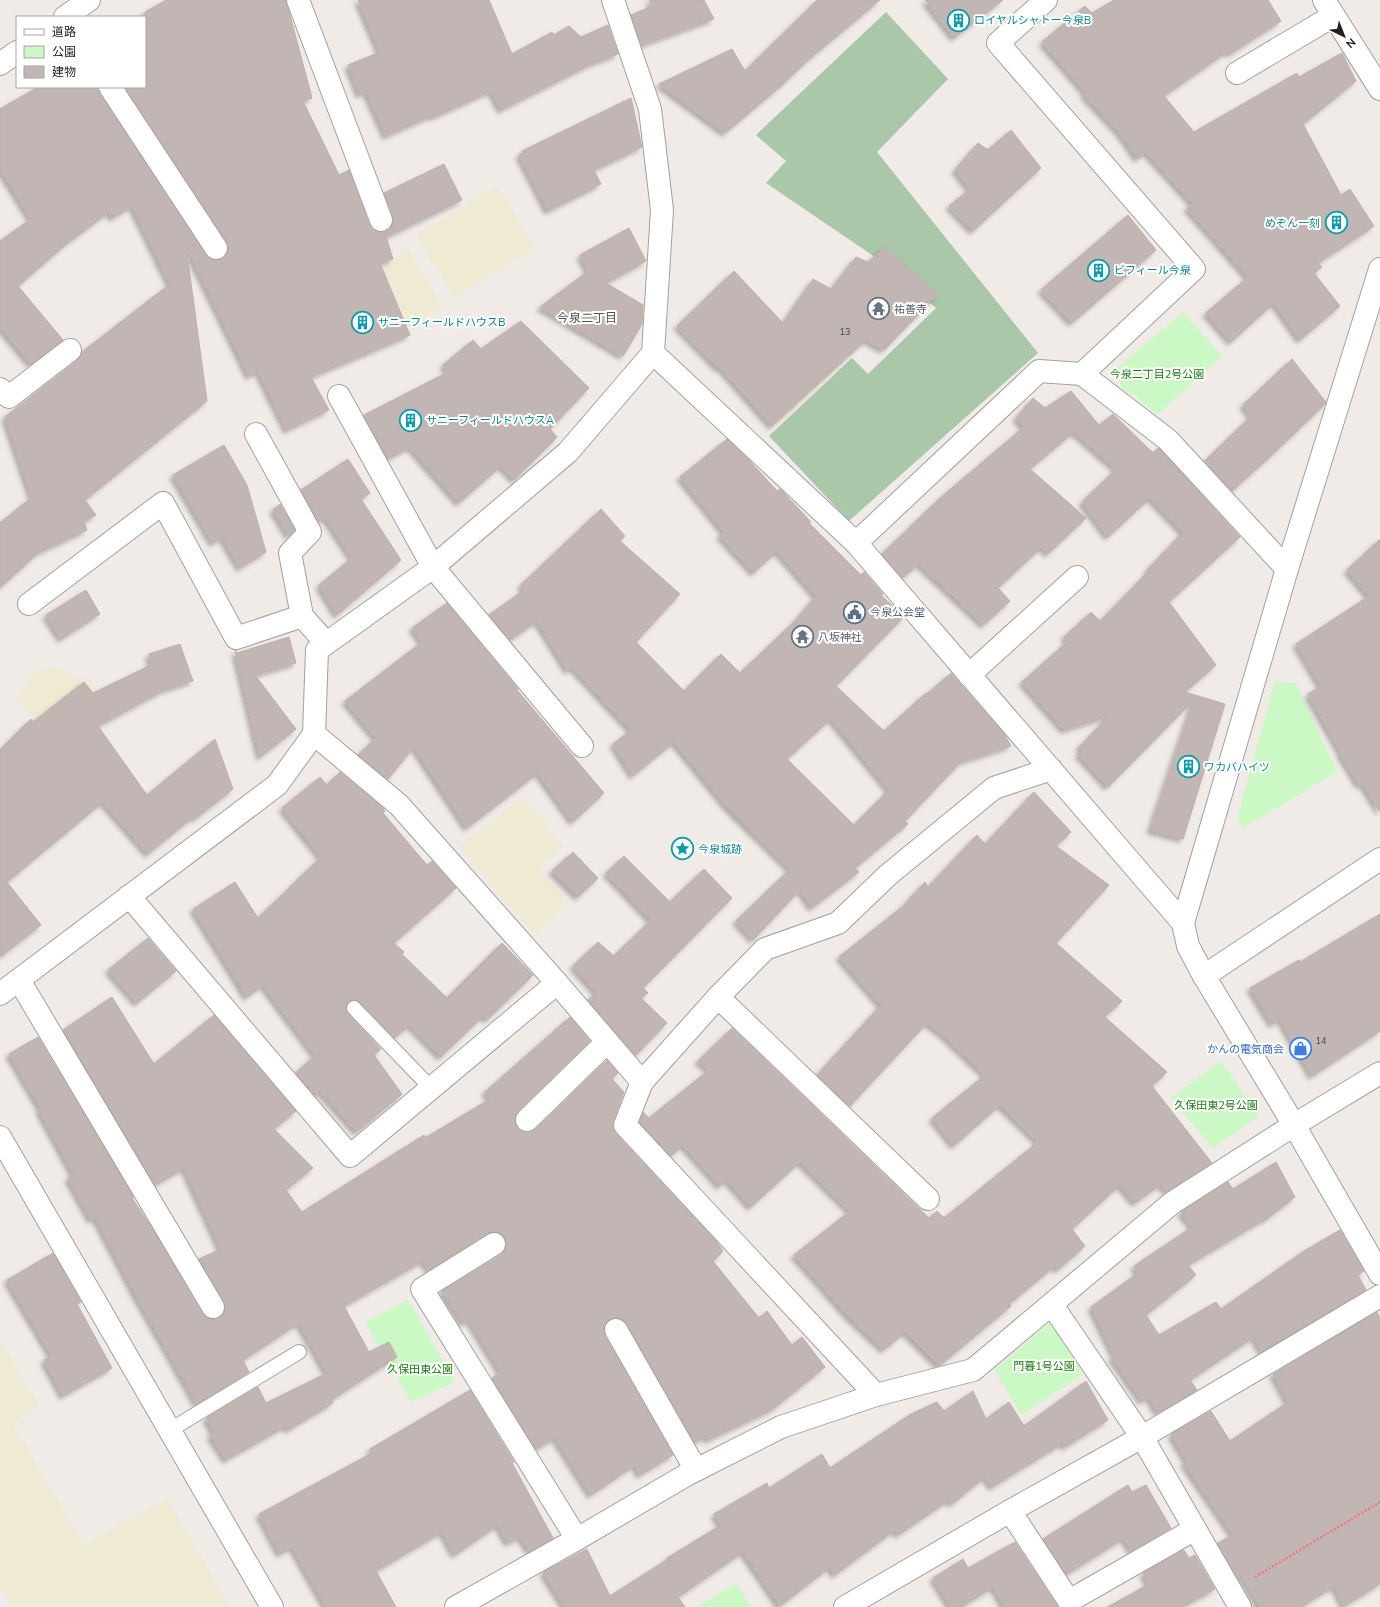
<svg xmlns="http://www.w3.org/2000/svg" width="1380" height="1607" viewBox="0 0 1380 1607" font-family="Mulish,'Noto Sans JP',sans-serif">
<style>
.farmland{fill:#eeead3}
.cemetery{fill:#aac8a9}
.park{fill:#ccf8c6}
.building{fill:#c1b6b3;stroke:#c1afa9;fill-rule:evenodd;filter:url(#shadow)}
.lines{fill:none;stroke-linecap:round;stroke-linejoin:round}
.service-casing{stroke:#a1a1a1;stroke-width:16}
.minor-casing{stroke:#a1a1a1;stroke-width:24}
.tertiary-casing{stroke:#a1a1a1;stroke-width:24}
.path{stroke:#f4737f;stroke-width:2.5;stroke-dasharray:2 2;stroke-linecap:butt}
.service{stroke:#fff;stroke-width:14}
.minor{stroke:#fff;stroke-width:22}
.tertiary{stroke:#fff;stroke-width:22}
.labels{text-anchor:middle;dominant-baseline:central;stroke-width:4;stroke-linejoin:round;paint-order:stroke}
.number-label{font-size:9px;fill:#484645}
.culture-label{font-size:11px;fill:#0d838f;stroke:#fff;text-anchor:start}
.worship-label{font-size:11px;fill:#5b616d;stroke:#fff;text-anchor:start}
.park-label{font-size:11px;fill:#1c7b10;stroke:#fff}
.service-label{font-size:11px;fill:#4e5e75;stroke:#fff;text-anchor:start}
.shop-label{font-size:11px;fill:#366cbe;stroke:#fff;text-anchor:end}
.neighbourhood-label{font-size:12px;fill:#535353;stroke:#fff}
</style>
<defs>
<filter id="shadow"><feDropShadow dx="-3.5" dy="3.5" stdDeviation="2" flood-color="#0004"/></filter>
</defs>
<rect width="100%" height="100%" fill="#f0ebe7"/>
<g class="farmland">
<polygon points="497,185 535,248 454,298 416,235"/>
<polygon points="408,249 442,306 410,327 382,265"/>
<polygon points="48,666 91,681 96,690 105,717 67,749 15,699 37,673"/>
<polygon points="522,798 564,846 538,868 569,902 536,936 459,846"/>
<polygon points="0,1340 39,1407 12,1423 84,1545 167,1498 230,1607 11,1607 0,1588"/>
</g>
<polygon class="cemetery" points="886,12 948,79 877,152 1038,353 849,521 769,436 852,358 868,374 936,308 872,255 766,183 786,161 756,135"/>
<g class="park">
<polygon points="1183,312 1222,356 1157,415 1136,396 1122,389 1116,369"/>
<polygon points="1275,682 1296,683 1337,772 1243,828 1237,819"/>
<polygon points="1221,1061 1259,1116 1213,1148 1171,1098"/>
<polygon points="408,1300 455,1382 411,1402 365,1322"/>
<polygon points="1051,1322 1083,1374 1022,1415 994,1370"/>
<polygon points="736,1584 751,1607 697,1607"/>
</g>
<g class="building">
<polygon points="166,0 286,0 312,98 303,101 339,175 349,170 369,224 373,230 379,232 386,232 391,228 393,222 393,216 384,193 444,164 462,200 386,237 393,259 380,263 410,335 311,377 329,410 287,430 258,371 249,376 186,246 207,401 85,500 96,515 84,522 87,530 38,553 0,588 0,523 32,497 5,417 78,360 82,352 170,284 132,206 113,218 109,212 65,245 18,286 63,340 31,364 0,327 0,241 31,219 0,169 0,109 38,87 98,87 100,94 206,255 211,259 216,260 223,259 227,253 228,247 226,241 125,87 145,87 145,12"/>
<polygon points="358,0 489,0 512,54 552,32 554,35 569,26 581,37 608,25 618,54 591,64 501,110 491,91 434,117 433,115 386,136 366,91 360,95 348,65 380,52"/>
<polygon points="649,0 704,0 714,19 642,45 631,15 652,6"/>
<polygon points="817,0 880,0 808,60 782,85 725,133 659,84 732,49 745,71"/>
<polygon points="925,0 1003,0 954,38"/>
<polygon points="1114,0 1268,0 1281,21 1230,54 1228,51 1164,96 1194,132 1297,73 1299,77 1342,53 1356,81 1303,124 1341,195 1350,189 1374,226 1318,263 1322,267 1314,273 1340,306 1300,340 1274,303 1231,342 1206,313 1248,277 1187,208 1193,204 1146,152 1138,159 1119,132 1084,95 1086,93 1042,42 1085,6 1092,13"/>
<polygon points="631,98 642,147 594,170 601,184 548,211 519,155 523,153 522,151"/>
<polygon points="1011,130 1041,168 973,231 949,206 970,189 955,170 978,143 988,150"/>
<polygon points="1128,215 1156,250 1072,323 1041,290"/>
<polygon points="629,228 646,261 606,283 643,305 642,324 623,356 540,307 587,272 590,274 580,255"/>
<polygon points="885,247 938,294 884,350 866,340 772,426 720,367 719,369 677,326 734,271 783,323 813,279 831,289 856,257 868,262"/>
<polygon points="521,321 589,388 550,429 557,437 514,480 501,466 459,503 410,447 388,459 364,415 448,372 443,365 473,340 481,349"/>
<polygon points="1292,359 1326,402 1325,404 1273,454 1232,491 1205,461 1251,416 1243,405"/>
<polygon points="1071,391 1099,425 1113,414 1153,453 1158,448 1160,449 1240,537 1169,602 1216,665 1185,692 1225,704 1183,839 1150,830 1194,700 1108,787 1078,754 1082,750 1079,747 1109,716 1064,730 1022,682 1068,641 1064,637 1091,612 1100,621 1148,572 1147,570 1183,532 1150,498 1108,537 1082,502 1116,469 1074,432 1030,469 1086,518 1048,554 1042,547 998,588 1010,601 984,625 919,564 902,578 882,554 939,499 1024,427 1016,418 1033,398 1045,408"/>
<path d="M 727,439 L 748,459 L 777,491 L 780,489 L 783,492 L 811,522 L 809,523 L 861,575 L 864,572 L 883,594 L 881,595 L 904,617 L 836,686 L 884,731 L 926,693 L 927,694 L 951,673 L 1004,734 L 1011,746 L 961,762 L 905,821 L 908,824 L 855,868 L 859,872 L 812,908 L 800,890 L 753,940 L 736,921 L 790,869 L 728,808 L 674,742 L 633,776 L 613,744 L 631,730 L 572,667 L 568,671 L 537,621 L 510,640 L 489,615 L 524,590 L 521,585 L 601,509 L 625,536 L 620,541 L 680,594 L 636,642 L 684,691 L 721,654 L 740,673 L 794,622 L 816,596 L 777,551 L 754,573 L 720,536 L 724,532 L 680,477 ZM 831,719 L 889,790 L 854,825 L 787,759 Z"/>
<polygon points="224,445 247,485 266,552 240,568 222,537 213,543 173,475"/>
<polygon points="348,459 370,493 361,499 401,560 337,615 319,585 352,558 325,517 318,522 301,490"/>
<polygon points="280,504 295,530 289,536 273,510"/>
<polygon points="1380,539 1380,812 1362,783 1359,785 1340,753 1341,752 1308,694 1321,686 1296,644 1369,596 1347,570"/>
<polygon points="86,590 100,614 61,639 46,615"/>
<polygon points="447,603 518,689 517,690 604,793 573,822 538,773 467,828 414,747 388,779 358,755 376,738 345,701 422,642 412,628"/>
<polygon points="289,637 296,663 255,675 296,729 260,757 235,650 237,653"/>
<polygon points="180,644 193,681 164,690 98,726 147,795 215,739 233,789 195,819 193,817 148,854 103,802 7,882 41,925 0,957 0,750 31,719 33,722 84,682 93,693 151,665 149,654"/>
<polygon points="340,772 380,805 385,811 383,813 427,865 432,861 456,888 394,943 404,952 402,954 447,998 502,943 533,975 487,1020 483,1016 441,1057 410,1025 394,1038 360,1002 356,1000 348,1002 346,1006 348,1014 381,1049 374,1055 402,1094 357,1132 320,1091 315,1095 296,1073 315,1055 263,985 247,997 193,909 235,882 258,918 321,857 282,808 320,777 327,785"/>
<polygon points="1034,792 1071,832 1056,846 1109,885 1056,943 1122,1001 1105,1017 1167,1072 1152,1086 1212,1163 1166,1192 1161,1184 1135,1203 1120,1185 1072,1229 1085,1246 1058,1270 1055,1266 1009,1304 1011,1306 939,1366 905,1332 884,1350 849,1317 794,1255 850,1211 800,1162 751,1207 727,1180 720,1186 683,1145 671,1156 640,1122 643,1112 649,1118 709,1070 698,1061 732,1028 929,1218 937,1211 944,1218 1038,1142 1000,1105 954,1146 932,1118 985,1075 943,1035 927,1023 850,1106 817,1075 881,1005 839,957 902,907 925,882 928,887 977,835 985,844"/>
<polygon points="573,852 598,878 578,897 552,871"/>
<polygon points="624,856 670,902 704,869 732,898 643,988 648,993 641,998 667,1023 636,1055 588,1000 597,993 573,966 598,942 614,956 651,920 606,873"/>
<polygon points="1380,914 1380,1031 1312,1076 1280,1019 1272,1024 1250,988 1299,960 1300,962"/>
<polygon points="148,938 176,971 137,1003 108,970"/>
<polygon points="112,997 154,1064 214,1015 296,1111 274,1129 313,1168 286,1190 302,1212 424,1135 425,1138 490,1099 485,1092 570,1017 590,1041 518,1111 515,1117 515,1123 518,1128 524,1132 530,1132 536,1129 607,1060 618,1073 612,1079 624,1092 613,1121 613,1128 616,1134 716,1241 723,1251 713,1261 759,1318 767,1311 792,1345 802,1337 825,1367 773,1409 708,1440 706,1436 695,1442 627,1324 622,1319 616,1318 610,1319 605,1324 604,1330 605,1336 673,1455 640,1475 635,1465 591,1495 555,1438 536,1449 492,1378 501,1372 469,1320 463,1323 442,1291 501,1255 505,1250 506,1243 504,1237 500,1233 493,1232 487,1233 429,1270 423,1261 344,1306 369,1352 389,1342 397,1357 331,1400 333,1403 288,1430 286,1426 226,1460 210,1435 214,1433 206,1418 258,1387 266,1403 327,1373 299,1323 243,1360 249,1372 197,1404 137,1297 95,1217 91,1220 68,1178 74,1175 39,1110 41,1109 9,1054 38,1037 134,1197 132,1198 152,1228 202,1313 207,1318 213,1319 219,1318 224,1313 225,1307 224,1301 199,1259 221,1249 184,1168 155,1185 63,1030"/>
<polygon points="1276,1162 1295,1197 1264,1221 1263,1220 1188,1265 1196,1275 1146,1315 1159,1335 1216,1302 1221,1309 1304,1251 1340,1230 1364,1271 1358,1275 1366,1290 1262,1352 1254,1337 1190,1380 1197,1390 1158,1413 1149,1397 1142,1401 1112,1358 1115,1356 1091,1307 1138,1273 1134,1266 1192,1227 1181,1212 1228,1182 1233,1189"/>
<polygon points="53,1253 81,1302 77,1304 112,1368 63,1396 44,1360 52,1356 7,1280"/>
<polygon points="1377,1312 1380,1318 1380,1584 1344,1606 1334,1586 1301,1607 1260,1607 1241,1575 1237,1577 1218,1543 1233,1535 1184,1463 1187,1461 1171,1434 1211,1411 1230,1441 1288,1402 1273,1374"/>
<polygon points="1086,1381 1108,1420 1065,1447 1063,1443 992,1487 985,1477 952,1504 949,1500 898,1535 895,1530 835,1575 830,1567 780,1606 743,1552 678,1597 685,1607 565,1607 543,1572 587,1549 610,1596 668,1559 667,1558 721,1525 714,1514 767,1483 769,1488 822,1454 830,1468 911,1414 937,1402 944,1411 973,1391 986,1419 1009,1402 1024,1426"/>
<polygon points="470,1390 514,1462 512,1463 553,1538 530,1551 520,1537 508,1543 498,1525 455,1555 442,1532 376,1571 396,1607 326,1607 292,1547 280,1554 259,1514 372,1453 370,1449"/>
<polygon points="1128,1485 1132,1492 1146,1485 1171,1528 1131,1551 1124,1538 1067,1574 1043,1539"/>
<polygon points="1015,1542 1058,1607 1005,1607 993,1587 961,1607 951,1607 933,1578 963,1559 968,1568"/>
<polygon points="1184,1550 1189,1558 1195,1555 1215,1589 1182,1607 1108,1607 1149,1584 1143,1573"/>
</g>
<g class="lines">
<defs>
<g id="service">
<polyline points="354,1008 431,1088"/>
<polyline points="170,1430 299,1352"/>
</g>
<g id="minor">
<polyline points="298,0 381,220"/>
<polyline points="613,0 650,109 662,210 653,353 568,452 433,567 317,650 314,734 399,805 557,983 642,1082 718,997 765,949 838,923 888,875 994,788 1051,769"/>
<polyline points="1046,0 998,43 1194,269 1082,374 1168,440 1287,569"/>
<polyline points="65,17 89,0"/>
<polyline points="0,64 17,52"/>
<polyline points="1237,73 1333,16"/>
<polyline points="110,87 216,248"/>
<polyline points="653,353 856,543 1183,923"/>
<polyline points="0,389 9,397 70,350"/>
<polyline points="339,396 433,567 582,746"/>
<polyline points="256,434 310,532 290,553 302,616"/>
<polyline points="856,543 1039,371 1082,374"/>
<polyline points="29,604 163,503 236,638 302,616 326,643"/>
<polyline points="969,675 1077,577"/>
<polyline points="129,896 350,1156 557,983"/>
<polyline points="1204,976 1380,859"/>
<polyline points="19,980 213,1307"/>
<polyline points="0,994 277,785 314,734"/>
<polyline points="718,997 928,1199"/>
<polyline points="642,1082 625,1125 876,1395"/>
<polyline points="527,1120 607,1042"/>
<polyline points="494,1244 422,1289 577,1539"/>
<polyline points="1052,1305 1142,1437 1240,1607"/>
<polyline points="616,1330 696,1470"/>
<polyline points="1010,1511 1069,1601 1195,1529"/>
<polyline points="456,1607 577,1539 688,1474 781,1427 876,1395 973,1370 1172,1203 1294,1125 1380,1073"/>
<polyline points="845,1607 1010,1511 1142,1437 1380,1296"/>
</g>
<g id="tertiary">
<polyline points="1324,0 1380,89"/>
<polyline points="1380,269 1287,569 1183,923 1188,946 1204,976 1294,1125 1380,1274"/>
<polyline points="0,1137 272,1607"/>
</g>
</defs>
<use href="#service" class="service-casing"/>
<use href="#minor" class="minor-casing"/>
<use href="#tertiary" class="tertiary-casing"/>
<polyline class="path" points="1255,1577 1380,1502"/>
<use href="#service" class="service"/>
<use href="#minor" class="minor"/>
<use href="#tertiary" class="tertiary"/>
</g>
<defs>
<symbol id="building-ring" viewBox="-11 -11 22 22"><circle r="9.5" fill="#fff" stroke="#0f9aa8" stroke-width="1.5"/><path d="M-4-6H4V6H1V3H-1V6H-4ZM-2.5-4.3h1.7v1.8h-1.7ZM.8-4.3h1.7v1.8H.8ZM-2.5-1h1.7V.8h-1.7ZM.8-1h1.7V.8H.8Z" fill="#0f9aa8"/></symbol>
<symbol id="temple-ring" viewBox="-11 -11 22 22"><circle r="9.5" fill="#fff" stroke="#6b7280" stroke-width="1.5"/><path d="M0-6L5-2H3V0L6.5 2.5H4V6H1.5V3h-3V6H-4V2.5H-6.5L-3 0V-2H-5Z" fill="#6b7280"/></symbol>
<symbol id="civic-ring" viewBox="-11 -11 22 22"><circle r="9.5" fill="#fff" stroke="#5c6f8a" stroke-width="1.5"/><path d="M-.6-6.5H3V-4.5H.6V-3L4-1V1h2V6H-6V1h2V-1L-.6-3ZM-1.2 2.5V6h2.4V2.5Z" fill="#5c6f8a"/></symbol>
<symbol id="sight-ring" viewBox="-11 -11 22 22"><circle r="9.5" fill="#fff" stroke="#0f9aa8" stroke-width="1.5"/><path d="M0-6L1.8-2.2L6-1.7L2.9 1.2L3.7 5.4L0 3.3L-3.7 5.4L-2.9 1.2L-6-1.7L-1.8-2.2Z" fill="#0f9aa8"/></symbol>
<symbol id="shop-ring" viewBox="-11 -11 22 22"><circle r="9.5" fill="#fff" stroke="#3f7fe0" stroke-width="1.5"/><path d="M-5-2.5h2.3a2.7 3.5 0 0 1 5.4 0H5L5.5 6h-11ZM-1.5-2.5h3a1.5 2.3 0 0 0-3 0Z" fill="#3f7fe0"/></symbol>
</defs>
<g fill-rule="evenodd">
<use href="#building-ring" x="946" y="8" width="25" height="25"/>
<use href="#building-ring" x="1324" y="210" width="25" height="25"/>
<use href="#building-ring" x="1086" y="258" width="25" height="25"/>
<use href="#temple-ring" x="866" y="296" width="25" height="25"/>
<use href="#building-ring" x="350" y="310" width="25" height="25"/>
<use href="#building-ring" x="398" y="408" width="25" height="25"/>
<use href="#civic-ring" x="842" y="600" width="25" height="25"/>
<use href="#temple-ring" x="790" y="624" width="25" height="25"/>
<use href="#building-ring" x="1176" y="754" width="25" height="25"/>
<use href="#sight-ring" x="670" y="836" width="25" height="25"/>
<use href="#shop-ring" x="1288" y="1036" width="25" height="25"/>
</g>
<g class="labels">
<g class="number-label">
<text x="845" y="331">13</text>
<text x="1321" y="1040">14</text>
</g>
<g class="culture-label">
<text x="974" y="20">ロイヤルシャトー今泉B</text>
<text x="1320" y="223" text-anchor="end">めぞん一刻</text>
<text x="1114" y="270">ビフィール今泉</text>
<text x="378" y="322">サニーフィールドハウスB</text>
<text x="426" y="420">サニーフィールドハウスA</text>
<text x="1204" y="767">ワカバハイツ</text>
<text x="698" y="849">今泉城跡</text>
</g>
<g class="worship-label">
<text x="894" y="309">祐善寺</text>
<text x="818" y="637">八坂神社</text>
</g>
<g class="park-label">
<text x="1157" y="374">今泉二丁目2号公園</text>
<text x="1216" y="1105">久保田東2号公園</text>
<text x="1044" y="1366">門暮1号公園</text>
<text x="420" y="1369">久保田東公園</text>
</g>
<g class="service-label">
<text x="870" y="612">今泉公会堂</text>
</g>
<g class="shop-label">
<text x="1284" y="1049">かんの電気商会</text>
</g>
<g class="neighbourhood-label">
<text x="587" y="317">今泉二丁目</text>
</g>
</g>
<rect x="16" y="16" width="130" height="72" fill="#ffffff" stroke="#a6a6a6"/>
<rect x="24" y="29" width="20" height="6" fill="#ffffff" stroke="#a6a6a6"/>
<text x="52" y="36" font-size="12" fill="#202020">道路</text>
<rect x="24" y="46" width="20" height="12" fill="#ccf8c6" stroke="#a6a6a6"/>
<text x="52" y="56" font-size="12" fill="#202020">公園</text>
<rect x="24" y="66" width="20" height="12" fill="#c1b6b3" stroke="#a6a6a6"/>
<text x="52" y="76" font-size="12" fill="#202020">建物</text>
<g transform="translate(1344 36) rotate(137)" stroke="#ffffff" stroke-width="3" paint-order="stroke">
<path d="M0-3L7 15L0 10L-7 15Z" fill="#202020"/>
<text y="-6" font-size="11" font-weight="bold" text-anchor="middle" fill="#202020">N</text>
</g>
</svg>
